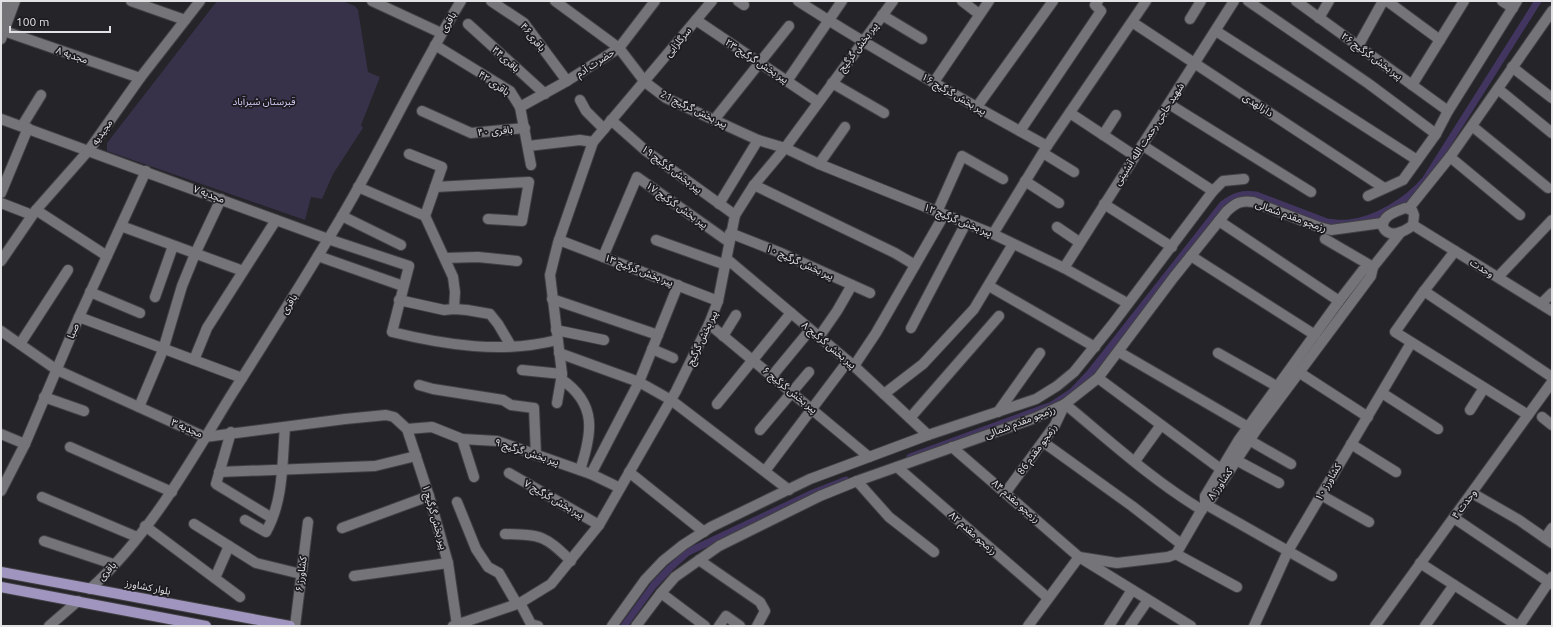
<svg xmlns="http://www.w3.org/2000/svg" width="1553" height="627" viewBox="0 0 1553 627" font-family="Ubuntu,'Noto Sans Arabic',sans-serif">
<style>
.green{fill:#38314a}
.lines{fill:none;stroke-linecap:round;stroke-linejoin:round}
.canal{stroke:#423660;stroke-width:7}
.minor-casing{stroke:#414044;stroke-width:12}
.major-casing{stroke:#414044;stroke-width:12}
.minor{stroke:#757478;stroke-width:10}
.major{stroke:#a095bf;stroke-width:10}
.labels{text-anchor:middle;dominant-baseline:central;stroke-width:3.5;stroke-linejoin:round;paint-order:stroke}
.street-label{font-size:10px;fill:#e2e1e4;stroke:#1c1b1f}
.park-label{font-size:10px;fill:#d5cbf7;stroke:#1c1b1f}
</style>
<rect width="100%" height="100%" fill="#252428"/>
<polygon class="green" points="217,1 342,1 355,6 358,10 368,72 380,77 361,125 363,128 333,174 322,199 311,197 305,220 107,151 107,143"/>
<g class="lines">
<g class="canal">
<path d="M 910,457 L 1052,405 L 1072,392 L 1090,373 L 1223,204 C 1234,196 1242,193 1256,195 L 1327,222 C 1334,223 1342,224 1349,223 C 1376,220 1407,201 1425,180 L 1538,1"/>
<polyline points="624,626 653,586 670,568 688,552 813,493 846,480"/>
</g>
<defs>
<g id="minor">
<polyline points="131,1 185,20"/>
<polyline points="372,1 441,33"/>
<polyline points="491,1 524,23 567,81"/>
<polyline points="555,1 619,48 645,82 666,98 758,140 785,148 819,164 993,234 1064,268 1127,303"/>
<polyline points="738,1 744,5"/>
<path d="M 798,1 C 879,53 963,100 1047,146"/>
<polyline points="962,1 979,14"/>
<polyline points="1248,1 1369,84 1436,134"/>
<polyline points="1296,1 1448,111"/>
<polyline points="1387,1 1440,40"/>
<polyline points="1502,1 1513,8"/>
<polyline points="882,15 922,39"/>
<polyline points="1,17 7,1"/>
<polyline points="1319,18 1329,1"/>
<polyline points="1190,19 1201,1"/>
<polyline points="696,20 818,102"/>
<polyline points="1132,22 1384,188"/>
<polyline points="468,24 545,94"/>
<polyline points="4,31 140,78"/>
<polyline points="1216,31 1417,160"/>
<polyline points="1,39 15,1"/>
<polyline points="435,45 510,91 520,107 531,165"/>
<polyline points="1358,46 1383,1"/>
<polyline points="1512,67 1552,98"/>
<polyline points="787,81 842,1"/>
<polyline points="934,82 989,1"/>
<polyline points="832,83 884,113"/>
<polyline points="1412,85 1464,1"/>
<polyline points="1498,89 1552,133"/>
<polyline points="580,100 586,111 604,129"/>
<polyline points="1169,104 1311,192"/>
<polyline points="520,107 567,81 619,48 655,1"/>
<polyline points="976,108 1053,1"/>
<polyline points="422,111 471,133 525,128"/>
<polyline points="1070,113 1135,156"/>
<path d="M 1,119 L 328,239 L 409,266 L 392,332 C 445,345 503,354 557,340"/>
<polyline points="611,120 646,151 735,215"/>
<polyline points="714,120 789,26"/>
<polyline points="22,126 41,95"/>
<polyline points="1472,126 1548,188"/>
<polyline points="1020,131 1101,11 1095,5 1098,1"/>
<polyline points="1103,135 1116,115"/>
<polyline points="1142,145 1213,191"/>
<polyline points="528,146 580,140 593,142"/>
<polyline points="1043,153 1074,172"/>
<polyline points="409,154 442,167 425,216 453,277 455,292 454,309"/>
<polyline points="1450,157 1520,215"/>
<polyline points="819,164 845,127"/>
<polyline points="1025,181 1059,203"/>
<polyline points="754,185 895,253 915,265"/>
<polyline points="358,187 425,216"/>
<polyline points="435,187 529,182 522,221 488,219"/>
<polyline points="1,193 28,128"/>
<polyline points="1368,196 1403,180 1436,134 1448,111 1517,1"/>
<polyline points="1,203 32,215"/>
<polyline points="719,204 758,140"/>
<polyline points="1104,204 1172,247"/>
<path d="M 1405,208 L 1412,210 L 1414,215 L 1413,225 C 1404,232 1389,239 1383,227 C 1382,215 1396,212 1405,208 Z"/>
<polyline points="1409,208 1450,157 1552,11"/>
<polyline points="36,210 107,256"/>
<polyline points="937,212 962,156 1003,179"/>
<polyline points="342,216 401,245"/>
<polyline points="1219,221 1339,301"/>
<polyline points="1413,225 1552,311"/>
<polyline points="121,226 243,271"/>
<polyline points="1057,227 1079,242"/>
<polyline points="730,233 781,253 870,293"/>
<polyline points="993,234 1047,146 1146,1"/>
<polyline points="1325,239 1373,267"/>
<polyline points="559,240 718,301"/>
<polyline points="656,240 726,265"/>
<polyline points="1455,251 1424,291 1395,332 1528,415"/>
<polyline points="318,256 403,286"/>
<polyline points="1191,256 1315,335"/>
<polyline points="603,257 637,177 729,242"/>
<polyline points="445,258 478,257 517,261"/>
<polyline points="727,259 854,366 928,435"/>
<polyline points="1,261 36,210 89,150 140,78 200,1"/>
<polyline points="1064,268 1234,1"/>
<polyline points="1498,277 1552,220"/>
<polyline points="989,286 1095,347"/>
<polyline points="1424,291 1552,377"/>
<polyline points="90,292 140,313"/>
<polyline points="155,297 173,246"/>
<polyline points="552,299 658,335"/>
<polyline points="399,300 444,310 454,309 467,310 490,314 498,324 511,346"/>
<polyline points="1541,304 1552,293"/>
<polyline points="79,317 242,378"/>
<polyline points="709,324 869,457"/>
<polyline points="911,328 966,223"/>
<polyline points="556,330 604,340"/>
<polyline points="1,331 57,370 205,437 345,419 386,415 394,417 407,429 429,496 448,563 457,625"/>
<polyline points="723,336 736,315"/>
<polyline points="819,337 837,311 852,285"/>
<polyline points="20,344 68,270"/>
<polyline points="652,349 673,358"/>
<polyline points="1119,352 1248,427"/>
<polyline points="559,353 639,382 671,400 789,490"/>
<polyline points="1218,353 1278,387"/>
<polyline points="194,360 207,328 276,220"/>
<polyline points="854,366 876,333 944,215"/>
<polyline points="522,370 562,374"/>
<polyline points="1300,373 1368,417"/>
<polyline points="772,376 810,330"/>
<polyline points="1098,378 1226,473"/>
<path d="M 561,379 C 598,404 592,434 580,470"/>
<polyline points="419,385 433,389 503,400 511,405 534,408 536,455"/>
<polyline points="1382,393 1438,429"/>
<polyline points="884,394 923,364 974,309 1013,244"/>
<polyline points="44,397 84,411"/>
<polyline points="557,403 562,374 550,275 558,243 593,142 712,1"/>
<polyline points="717,404 791,313"/>
<polyline points="139,407 163,350 182,286 195,254 221,199"/>
<polyline points="1470,410 1484,388"/>
<polyline points="998,412 1040,353"/>
<polyline points="1542,417 1552,425"/>
<polyline points="910,418 999,316"/>
<polyline points="407,429 432,427 462,439 497,441 591,474 620,488"/>
<polyline points="760,430 809,372"/>
<polyline points="231,432 216,484 272,518"/>
<polyline points="1,434 25,444"/>
<polyline points="462,439 474,477"/>
<polyline points="1249,440 1291,464"/>
<polyline points="1043,442 1132,506 1181,544"/>
<polyline points="1351,444 1396,472"/>
<polyline points="70,447 172,492"/>
<polyline points="952,447 1079,557 1191,626"/>
<polyline points="1236,460 1279,483"/>
<polyline points="1135,461 1161,425"/>
<polyline points="897,467 1048,598"/>
<polyline points="765,471 848,361"/>
<polyline points="219,472 375,466 416,456"/>
<polyline points="629,472 704,532"/>
<polyline points="509,473 599,525"/>
<polyline points="591,474 639,382 678,285"/>
<polyline points="857,481 889,517 934,552"/>
<polyline points="1,491 25,444 79,317 146,171"/>
<path d="M 1006,492 L 1055,425 L 1065,404 C 1110,441 1152,480 1202,510"/>
<polyline points="1472,493 1519,520 1552,543"/>
<polyline points="1321,495 1369,522"/>
<polyline points="42,497 137,537"/>
<polyline points="457,502 476,549 488,567 499,573 517,604"/>
<polyline points="1205,504 1205,496 1238,441 1339,301 1363,270 1373,267 1401,232"/>
<polyline points="1205,504 1332,576"/>
<polyline points="1454,518 1552,584"/>
<path d="M 245,520 L 266,532 C 284,500 282,462 285,427"/>
<polyline points="194,524 256,563 301,574"/>
<polyline points="145,526 240,597"/>
<polyline points="342,528 429,496"/>
<path d="M 505,534 C 542,535 544,535 571,561"/>
<polyline points="1545,538 1552,528"/>
<polyline points="44,541 113,564"/>
<polyline points="1176,554 1237,587"/>
<polyline points="1079,557 1117,563 1168,557 1176,554 1205,504 1211,499 1257,429 1371,276 1373,267"/>
<polyline points="699,560 760,602 765,611 757,626"/>
<polyline points="1420,563 1518,626"/>
<polyline points="354,576 448,563"/>
<polyline points="215,578 229,546"/>
<path d="M 90,589 C 149,536 189,464 230,397 C 268,337 306,277 342,216 C 384,145 418,71 461,1"/>
<polyline points="661,593 705,626"/>
<polyline points="520,603 531,624 538,626"/>
<polyline points="49,626 78,601"/>
<polyline points="295,626 308,522"/>
<polyline points="453,626 520,603 551,584 599,525 676,391 709,324 718,301 735,215 754,185 785,148 893,1"/>
<polyline points="612,626 645,580 663,561 683,545 711,527 810,479 928,435 1036,399 1057,386 1074,372 1112,325 1213,191 1223,181 1244,179"/>
<path d="M 636,626 L 661,593 L 675,577 L 719,546 L 820,496 L 857,481 L 1035,418 L 1065,404 L 1098,378 L 1174,277 L 1227,211 C 1236,203 1241,200 1253,202 L 1319,227 L 1331,230 L 1382,223"/>
<polyline points="719,626 726,616 740,626"/>
<polyline points="1028,626 1079,557"/>
<polyline points="1109,626 1132,590"/>
<polyline points="1130,626 1148,600"/>
<polyline points="1254,626 1288,551 1411,343"/>
<polyline points="1375,626 1552,382"/>
<polyline points="1425,626 1454,585"/>
<polyline points="1519,626 1552,577"/>
</g>
<g id="major">
<polyline points="1,572 290,626"/>
<polyline points="1,587 206,626"/>
</g>
</defs>
<use href="#minor" class="minor-casing"/>
<use href="#major" class="major-casing"/>
<use href="#minor" class="minor"/>
<use href="#major" class="major"/>
</g>
<g class="labels">
<g class="street-label">
<text transform="translate(448 22) rotate(-59)">باقری</text>
<text transform="translate(533 37) rotate(51)">باقری۴۶</text>
<text transform="translate(678 42) rotate(-50)">سرگلزایی</text>
<text transform="translate(858 47) rotate(-53)">پیر بخش گرگیج</text>
<text transform="translate(72 55) rotate(19)">مجدیه ۸</text>
<text transform="translate(1372 56) rotate(36)">پیر بخش گرگیج ۲۶</text>
<text transform="translate(506 59) rotate(42)">باقری۴۴</text>
<text transform="translate(757 61) rotate(33)">پیر بخش گرگیج ۲۳</text>
<text transform="translate(595 63) rotate(-33)">حضرت آدم</text>
<text transform="translate(494 83) rotate(34)">باقری ۴۲</text>
<text transform="translate(954 94) rotate(30)">پیر بخش گرگیج ۱۶</text>
<text transform="translate(1258 105) rotate(33)">دارالهدی</text>
<text transform="translate(694 109) rotate(26)">پیر بخش گرگیج 21</text>
<text transform="translate(495 131) rotate(-5)">باقری ۴۰</text>
<text transform="translate(102 132) rotate(-55)">مجیدیه</text>
<text transform="translate(1149 134) rotate(-57)">شهید حاجی رحمت الله آنشینی</text>
<text transform="translate(672 169) rotate(37)">پیر بخش گرگیج ۱۹</text>
<text transform="translate(209 194) rotate(21)">مجدیه ۷</text>
<text transform="translate(677 205) rotate(35)">پیر بخش گرگیج ۱۷</text>
<text transform="translate(1291 216) rotate(20)">رزمجو مقدم شمالی</text>
<text transform="translate(958 220) rotate(22)">پیر بخش گرگیج ۱۲</text>
<text transform="translate(800 262) rotate(24)">پیر بخش گرگیج ۱۰</text>
<text transform="translate(1482 268) rotate(32)">وحدت</text>
<text transform="translate(639 270) rotate(21)">پیر بخش گرگیج ۱۳</text>
<text transform="translate(289 304) rotate(-58)">باقری</text>
<text transform="translate(73 331) rotate(-67)">صبا</text>
<text transform="translate(702 338) rotate(-65)">پیر بخش گرگیج</text>
<text transform="translate(829 345) rotate(40)">پیر بخش گرگیج ۸</text>
<text transform="translate(790 390) rotate(39)">پیر بخش گرگیج ۶</text>
<text transform="translate(1020 422) rotate(-21)">رزمجو مقدم شمالی</text>
<text transform="translate(187 428) rotate(23)">مجدیه ۳</text>
<text transform="translate(1037 449) rotate(-54)">رزمجو مقدم 86</text>
<text transform="translate(527 452) rotate(18)">پیر بخش گرگیج ۹</text>
<text transform="translate(1328 482) rotate(-59)">کشاورز ۱۰</text>
<text transform="translate(1220 484) rotate(-55)">کشاورز ۸</text>
<text transform="translate(554 499) rotate(30)">پیر بخش گرگیج ۷</text>
<text transform="translate(1016 501) rotate(41)">رزمجو مقدم ۸۴</text>
<text transform="translate(1464 504) rotate(-53)">وحدت ۴</text>
<text transform="translate(435 517) rotate(74)">پیر بخش گرگیج ۱</text>
<text transform="translate(973 533) rotate(41)">رزمجو مقدم ۸۲</text>
<text transform="translate(107 571) rotate(-47)">باقری</text>
<text transform="translate(301 574) rotate(-83)">کشاورز ۶</text>
<text transform="translate(148 587) rotate(11)">بلوار کشاورز</text>
</g>
<g class="park-label">
<text x="264" y="101">قبرستان شیرآباد</text>
</g>
</g>
<rect width="1553" height="627" fill="none" stroke="#e2e1e4" stroke-width="4"/>
<path d="M10 26v6h100v-6" fill="none" stroke="#e2e1e4" stroke-width="2"/>
<text x="16" y="26" font-size="12" fill="#e2e1e4" stroke="#1c1b1f" stroke-width="3" paint-order="stroke">100 m</text>
</svg>
